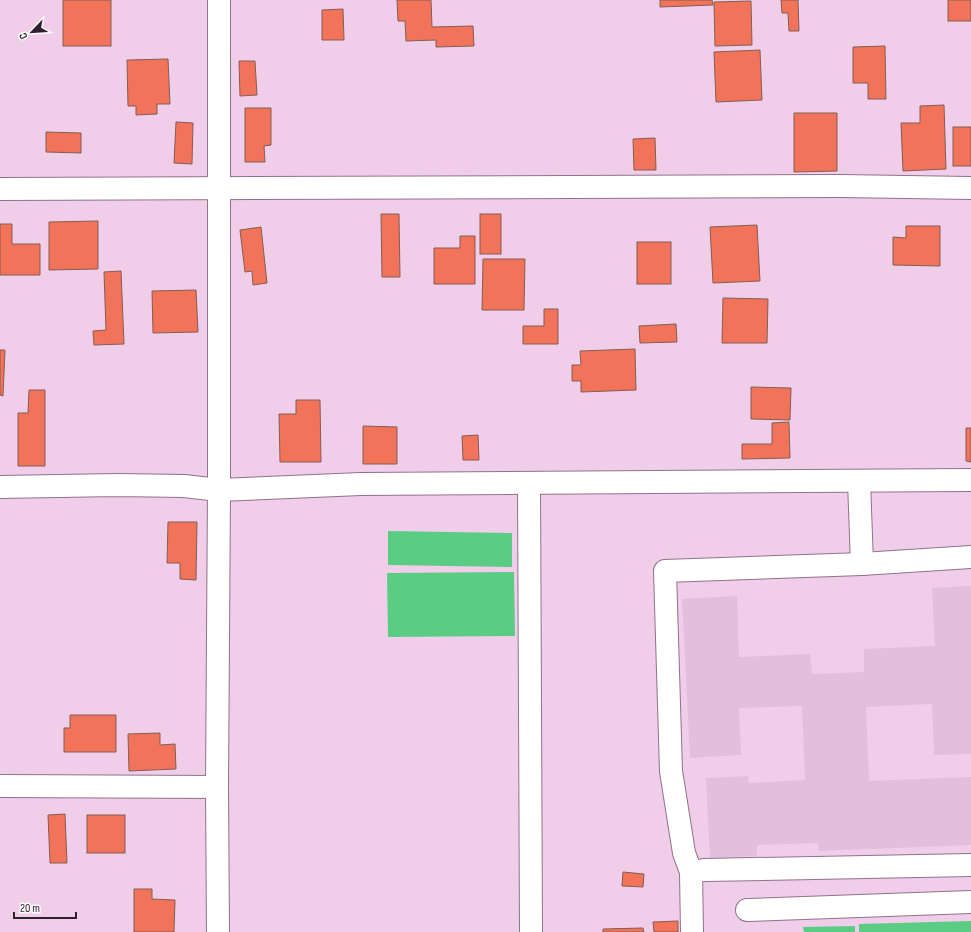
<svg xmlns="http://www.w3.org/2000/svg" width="971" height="932" viewBox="0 0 971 932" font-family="'Sofia Sans Condensed',sans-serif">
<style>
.built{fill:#e4bedd}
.green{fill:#5bcc84}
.building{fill:#f17359;stroke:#835d55}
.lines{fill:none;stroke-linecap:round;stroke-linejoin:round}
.minor-casing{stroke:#90728a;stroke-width:24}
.minor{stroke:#fff;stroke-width:22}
</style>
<rect width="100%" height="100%" fill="#f0cee9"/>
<polygon class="built" points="971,586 971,754 934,755 932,704 866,707 869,781 971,777 971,845 819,851 818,843 757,845 757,856 710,858 706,778 748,776 749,783 805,780 802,706 739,708 741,755 690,758 682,599 737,596 739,657 810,654 812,674 864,672 864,649 935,646 932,588"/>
<g class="green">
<polygon points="388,531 512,533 512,567 388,565"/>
<polygon points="514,572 515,636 388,637 387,573"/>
<polygon points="971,921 971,932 859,932 859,924"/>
<polygon points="855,926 855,932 804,932 803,927"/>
</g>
<g class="building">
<rect x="63" y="0" width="48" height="46"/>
<polygon points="397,0 431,0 432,27 473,26 474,46 436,47 436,40 406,41 405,21 398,21"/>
<polygon points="660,0 712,0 713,5 660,7"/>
<polygon points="781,0 798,0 799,31 789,31 788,13 782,13"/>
<rect x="948" y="0" width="23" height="21"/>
<polygon points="751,1 752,45 715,46 714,2"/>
<polygon points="343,9 344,40 322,40 322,10"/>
<polygon points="885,46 886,99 868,99 868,83 853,83 853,47"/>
<polygon points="760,50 762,100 716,102 714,52"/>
<polygon points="168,59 170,104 157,104 157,114 136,115 136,106 128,106 127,60"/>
<polygon points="239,61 255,61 257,95 240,96"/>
<polygon points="944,105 946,169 903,171 901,123 920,123 920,106"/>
<polygon points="245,108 271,108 271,145 264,146 265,162 245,162"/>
<polygon points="794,113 837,113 837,171 794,172"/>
<polygon points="176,122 193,123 192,164 174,163"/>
<rect x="953" y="127" width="18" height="39"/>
<polygon points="46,132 81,133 81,153 46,152"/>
<polygon points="655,138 656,170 634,170 633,139"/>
<polygon points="381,214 399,214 400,277 382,277"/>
<rect x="480" y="214" width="21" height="40"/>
<polygon points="98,221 98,269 49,270 49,222"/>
<polygon points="0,224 12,224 12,244 40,244 40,275 0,275"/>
<polygon points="757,225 760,281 713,283 710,227"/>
<polygon points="906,226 940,226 940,266 893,265 893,237 906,238"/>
<polygon points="261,227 267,283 253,285 252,271 245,272 240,230"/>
<polygon points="460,236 475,236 475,284 434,284 434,248 460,248"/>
<rect x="637" y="242" width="34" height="42"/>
<polygon points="483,259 525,259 524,310 482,310"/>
<polygon points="121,271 124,344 94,345 93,331 106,330 104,272"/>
<polygon points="196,290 198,332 153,333 152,291"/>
<polygon points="723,298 768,299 767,343 722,343"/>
<polygon points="544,309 558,309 558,344 523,344 523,326 544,326"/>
<polygon points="676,324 677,342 640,343 639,326"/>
<polygon points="635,349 636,390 581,392 581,381 572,381 572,365 581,365 580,351"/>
<polygon points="0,350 5,350 3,396 0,395"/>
<polygon points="751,387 791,388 790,420 751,419"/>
<polygon points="29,390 45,390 45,466 18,466 18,413 28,413"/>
<polygon points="296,400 320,400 321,462 280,462 279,414 296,414"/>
<polygon points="789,422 790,458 742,459 742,444 772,444 772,423"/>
<polygon points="363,426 397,427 397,464 363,464"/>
<polygon points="966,428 971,428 971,462 966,461"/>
<polygon points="478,435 479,460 463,460 462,436"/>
<polygon points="168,522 197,522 196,580 180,579 180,563 167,563"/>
<polygon points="70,715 116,715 116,752 64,752 64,728 70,728"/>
<polygon points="160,733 160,745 175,744 176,769 129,771 128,734"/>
<polygon points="65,814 67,863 50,863 48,815"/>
<rect x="87" y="815" width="38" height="38"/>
<polygon points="623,872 644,874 643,887 622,886"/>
<polygon points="134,889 152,889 152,899 175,900 174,932 134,932"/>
<polygon points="678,921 678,932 654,932 653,922"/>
<polygon points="643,928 644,932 603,932 603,929"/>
</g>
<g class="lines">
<defs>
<g id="minor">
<polyline points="0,189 840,186 971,188"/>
<polyline points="859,481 862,564"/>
<polyline points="529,483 531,932"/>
<polyline points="0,487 118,485 184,486 219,490 361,484 971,480"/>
<polyline points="0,786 217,787"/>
<polyline points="691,872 704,870 971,865"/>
<polyline points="747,910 971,902"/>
<polyline points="218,932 217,787 219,490 219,0"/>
<polyline points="692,932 691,872 684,853 671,771 665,571 862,564 971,557"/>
</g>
</defs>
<use href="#minor" class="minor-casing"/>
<use href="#minor" class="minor"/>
</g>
<g transform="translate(32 32) rotate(245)" stroke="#fefafd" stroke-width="3" paint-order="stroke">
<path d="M0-3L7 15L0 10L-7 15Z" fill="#2e212b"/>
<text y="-6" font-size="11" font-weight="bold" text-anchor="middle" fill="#2e212b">С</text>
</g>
<path d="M14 912v6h62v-6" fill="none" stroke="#2e212b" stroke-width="2"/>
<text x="20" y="912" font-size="12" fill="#2e212b" stroke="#fefafd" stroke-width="3" paint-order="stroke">20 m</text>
</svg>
